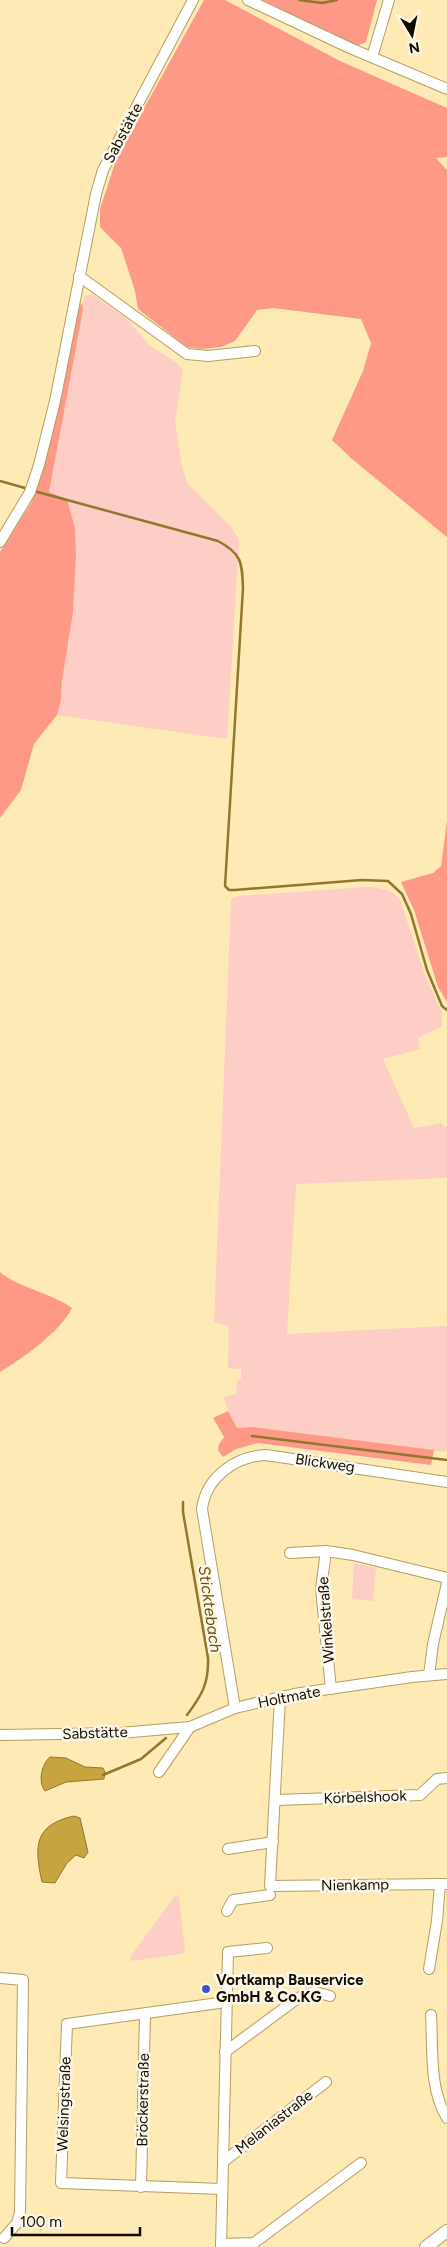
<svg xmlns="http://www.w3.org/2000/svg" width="447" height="2247" viewBox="0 0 447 2247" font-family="Figtree,sans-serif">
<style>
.green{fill:#fccec6}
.forest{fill:#fe9988}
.water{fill:#c6a540;stroke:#91772d}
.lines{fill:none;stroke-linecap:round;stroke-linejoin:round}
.stream{stroke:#91772d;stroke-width:2.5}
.minor-casing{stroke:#b59e5e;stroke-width:12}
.major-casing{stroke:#b59e5e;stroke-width:14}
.minor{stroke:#fff;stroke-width:10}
.major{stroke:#fff;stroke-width:12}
.poi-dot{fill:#3e53c6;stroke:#fcf8eb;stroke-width:2}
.labels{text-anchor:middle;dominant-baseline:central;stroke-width:5;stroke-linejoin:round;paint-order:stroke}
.street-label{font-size:15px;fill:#140b00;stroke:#fcf8eb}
.poi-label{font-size:15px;font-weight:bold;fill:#140b00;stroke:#fcf8eb;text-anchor:start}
.water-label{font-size:16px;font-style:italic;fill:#6a5402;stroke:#fcf8eb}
</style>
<rect width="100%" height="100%" fill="#fdeab5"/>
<g class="green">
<polygon points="92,294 127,319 149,345 177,363 183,371 175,422 182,467 188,484 232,528 239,541 227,739 57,715 61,700 65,658 69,642 76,554 75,528 67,499 49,492 83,310 82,303 85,296"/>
<path d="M 367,887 C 381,888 392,889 400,900 L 425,975 L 442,1012 L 442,1026 L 418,1038 L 420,1049 L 383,1059 L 414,1128 L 442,1123 L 444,1127 L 447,1126 L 447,1178 L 296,1184 L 287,1334 L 447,1326 L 447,1452 L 252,1427 L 237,1428 L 228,1411 L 224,1397 L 236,1394 L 237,1381 L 241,1379 L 241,1369 L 228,1368 L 229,1326 L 214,1322 L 231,902 L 232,898 L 239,896 Z"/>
<polygon points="354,1563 376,1568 373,1601 352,1599"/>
<polygon points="175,1896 179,1897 185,1952 181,1954 131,1961 131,1956"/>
</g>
<g class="forest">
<polygon points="204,0 225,0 340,61 447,108 447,157 436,158 447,170 447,537 352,459 332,440 363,371 371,343 361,319 273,308 257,310 235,341 221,347 201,349 187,347 138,309 135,291 121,248 100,227 100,209 117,157"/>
<polygon points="262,0 377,0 366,42 357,46"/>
<polygon points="82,303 83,310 49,492 67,499 75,528 76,554 73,612 62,681 61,700 57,715 34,744 21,790 0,818 0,552 31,503 43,470 61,394 76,310"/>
<polygon points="447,821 447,1002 438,987 414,910 401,882 433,873 441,866"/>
<path d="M 0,1272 C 16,1287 52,1293 72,1308 C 60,1332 23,1358 0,1372 Z"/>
<polygon points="228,1411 237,1428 252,1427 434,1450 431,1465 258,1443 236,1449 223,1457 218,1450 219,1444 224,1437 213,1418"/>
</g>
<g class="water">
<path d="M 50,1757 L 66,1758 L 85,1767 L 103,1768 L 105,1772 L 104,1779 L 66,1782 L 45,1791 C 38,1782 41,1765 50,1757 Z"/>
<path d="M 74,1816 L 80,1818 L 88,1852 L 84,1858 L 76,1855 L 67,1863 L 55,1883 L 42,1882 C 34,1846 34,1825 74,1816 Z"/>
</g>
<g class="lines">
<g class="stream">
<polyline points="299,0 322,3 337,0"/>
<polyline points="0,481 25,488"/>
<path d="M 34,491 L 218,541 C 242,554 242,562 243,588 L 225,886 L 229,890 L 235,890 L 362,880 L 388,881 L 402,894 L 411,914 L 427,970 L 442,1006 L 447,1010"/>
<polyline points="252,1436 447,1460"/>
<path d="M 183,1502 L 183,1512 L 208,1658 C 209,1683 202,1695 187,1715"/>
<polyline points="103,1775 141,1759 166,1738"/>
</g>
<defs>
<g id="minor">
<polyline points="248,0 350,48 447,89"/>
<polyline points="372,57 389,0"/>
<polyline points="79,276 187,354 208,356 255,351"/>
<polyline points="0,542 30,492 39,465 55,401 96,194 103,170 193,0"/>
<polyline points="326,1551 321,1589 331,1689"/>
<polyline points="290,1553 326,1551 353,1555 447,1578"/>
<polyline points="429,1675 433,1644 447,1583"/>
<polyline points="280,1698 270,1886 440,1884"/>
<path d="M 235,1708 L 202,1509 C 206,1477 236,1456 266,1455 L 447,1482"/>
<polyline points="0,1735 120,1733 190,1727"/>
<polyline points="159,1772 190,1727 235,1708 294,1694 412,1677 447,1674"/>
<polyline points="276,1800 420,1795 437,1779 447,1778"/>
<polyline points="228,1849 273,1842"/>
<polyline points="227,1911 233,1900 270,1895"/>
<polyline points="429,1969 437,1921 440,1884 446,1884"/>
<polyline points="0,1978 23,1980 20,2212 17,2223 4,2238"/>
<path d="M 431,2015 C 433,2049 429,2089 447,2118"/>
<polyline points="225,2052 298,1998 315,1992 330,1996"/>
<polyline points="223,2162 326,2082"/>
<polyline points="141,2187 145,2014"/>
<polyline points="222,2189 61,2183 67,2024 226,2002"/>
<polyline points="221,2244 254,2243 361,2163"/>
<polyline points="221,2247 228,1952 267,1948"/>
</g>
<polyline id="major" points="426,2247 447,2231"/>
</defs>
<use href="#minor" class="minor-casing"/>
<use href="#major" class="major-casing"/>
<use href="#minor" class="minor"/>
<use href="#major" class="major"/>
</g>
<circle class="poi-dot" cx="206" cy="1989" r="5"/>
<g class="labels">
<g class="street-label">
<text transform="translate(123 133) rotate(-62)">Sabstätte</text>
<text transform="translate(325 1463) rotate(8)">Blickweg</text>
<text transform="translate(326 1620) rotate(-94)">Winkelstraße</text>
<text transform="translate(289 1697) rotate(-11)">Holtmate</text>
<text transform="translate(95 1733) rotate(-2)">Sabstätte</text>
<text transform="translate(365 1797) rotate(-2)">Körbelshook</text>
<text transform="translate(355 1885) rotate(-1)">Nienkamp</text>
<text transform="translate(143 2100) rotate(-89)">Bröckerstraße</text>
<text transform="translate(64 2104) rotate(-88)">Welsingstraße</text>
<text transform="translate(274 2122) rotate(-38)">Melaniastraße</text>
</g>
<g class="poi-label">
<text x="216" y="1980">Vortkamp Bauservice<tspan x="216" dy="17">GmbH &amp; Co.KG</tspan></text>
</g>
<g class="water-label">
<text transform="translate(210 1609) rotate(82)">Sticktebach</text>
</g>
</g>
<g transform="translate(412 35) rotate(170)" stroke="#fcf8eb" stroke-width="4" paint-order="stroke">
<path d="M0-4L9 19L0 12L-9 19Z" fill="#140b00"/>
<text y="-8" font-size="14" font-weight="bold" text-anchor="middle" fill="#140b00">N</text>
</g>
<path d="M12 2227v8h128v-8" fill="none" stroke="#140b00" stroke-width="2.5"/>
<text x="20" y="2227" font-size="15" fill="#140b00" stroke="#fcf8eb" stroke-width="4" paint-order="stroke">100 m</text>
</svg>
